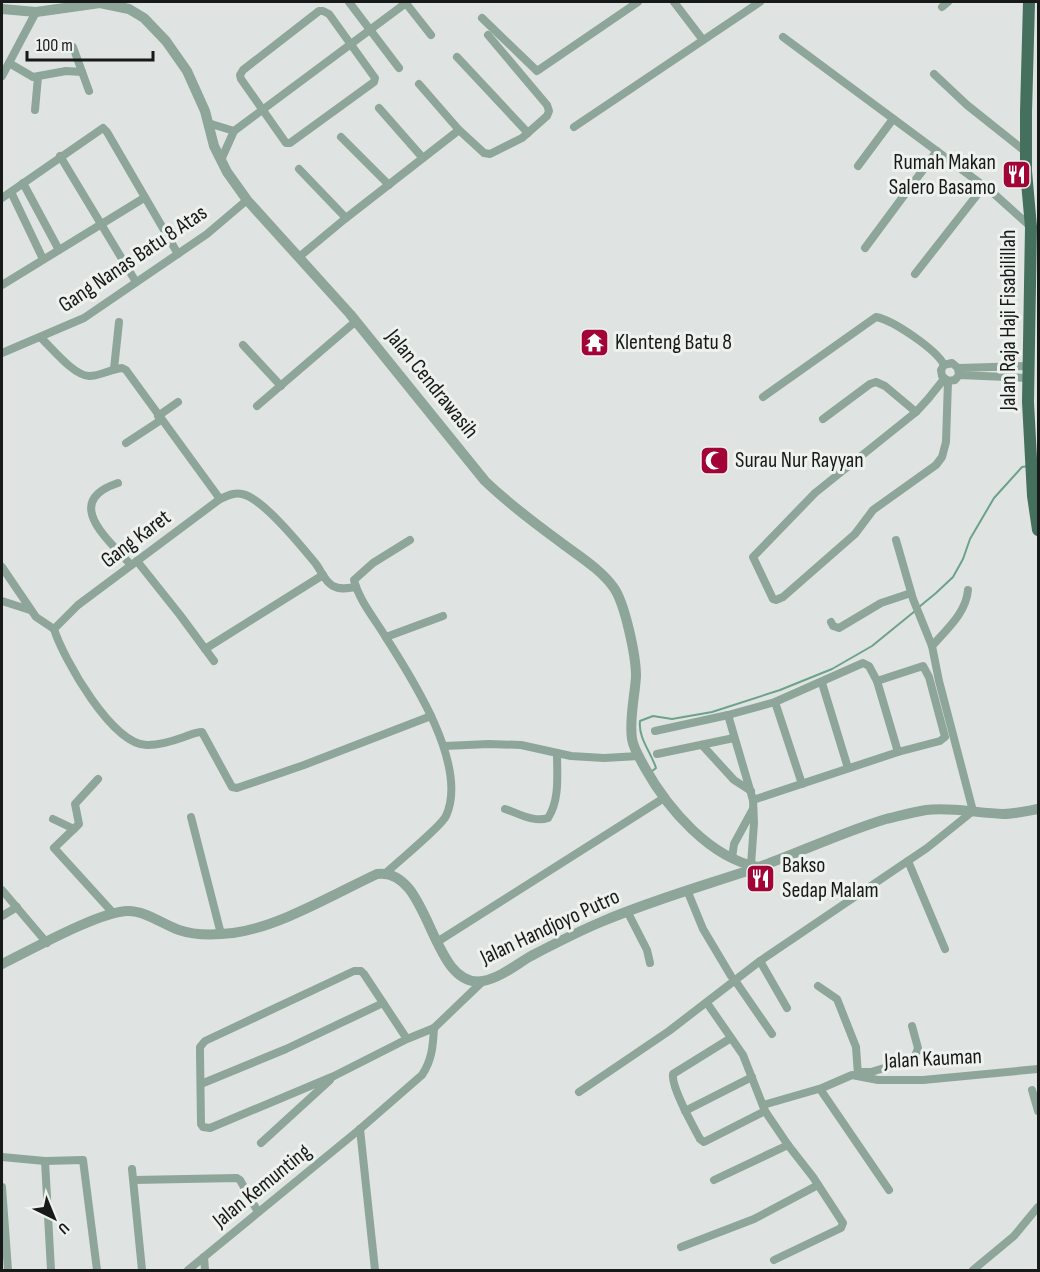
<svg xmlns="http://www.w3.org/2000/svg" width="1040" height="1272" viewBox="0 0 1040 1272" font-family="'Sofia Sans Condensed',sans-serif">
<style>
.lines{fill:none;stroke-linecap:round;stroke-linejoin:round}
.stream{stroke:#6ca289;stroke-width:2}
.minor{stroke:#8ea599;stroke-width:8}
.tertiary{stroke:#8ea599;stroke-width:10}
.primary{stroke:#45705d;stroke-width:12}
.labels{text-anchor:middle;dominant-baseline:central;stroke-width:6;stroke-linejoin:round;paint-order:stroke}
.poi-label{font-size:22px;fill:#181919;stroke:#edf2ef;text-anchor:start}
.street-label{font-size:22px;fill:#181919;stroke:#edf2ef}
</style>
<rect width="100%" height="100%" fill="#dfe4e2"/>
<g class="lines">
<g class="stream">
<polyline points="919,607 936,593 953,577 963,559 970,539 994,498 1022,467 1028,466"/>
<path d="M 651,772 L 656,768 C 651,752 638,738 640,721 L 653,716 L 672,719 L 712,712 L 780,690 L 832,669 L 872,646 L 915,611"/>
</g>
<g class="minor">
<polyline points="349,2 399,68"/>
<polyline points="405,2 431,35"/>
<polyline points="674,2 703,40"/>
<polyline points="942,7 948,2"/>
<polygon points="319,11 323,11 329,14 375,78 374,82 290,143 286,143 241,79 240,75 243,70"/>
<polyline points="482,18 537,71 638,2"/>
<polyline points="783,37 992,192 1031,227"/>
<polyline points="73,47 89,91"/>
<polyline points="457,57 528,133"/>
<polyline points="9,63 33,77 66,71 82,72"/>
<polyline points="934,74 967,105 1026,152"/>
<polyline points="2,76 36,12"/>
<polyline points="419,84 459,130"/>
<polyline points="379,108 422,157"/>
<polyline points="35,110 38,77"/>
<polyline points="208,123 234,131"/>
<polyline points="574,127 760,2"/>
<polyline points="341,137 389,185"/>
<polyline points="60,156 136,282"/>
<polyline points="221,160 234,131 406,3"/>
<polyline points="858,166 893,119"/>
<polyline points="299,169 346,218"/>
<polyline points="23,183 59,250"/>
<polyline points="11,192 43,259"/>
<polyline points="2,198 103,128 107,132 178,254"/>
<polyline points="865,248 937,151"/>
<polyline points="299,257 346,218 459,130 484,153 490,154 522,138 547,116 549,111 547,105 488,35"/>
<polyline points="915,274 984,186"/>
<polyline points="2,285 144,198"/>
<path d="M 41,338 C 53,349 73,375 89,376 C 100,376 111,369 122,368 L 126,370 L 220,499"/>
<polyline points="243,345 281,386"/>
<polyline points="2,353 84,318 207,234 247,200"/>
<polyline points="958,368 1028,366"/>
<polyline points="114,369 119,322"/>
<polyline points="959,375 958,368 952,363 944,365 941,370 942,376 948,381 955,380 959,375 1028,378"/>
<polyline points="944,379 928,399 916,412 815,493 753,557 773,599 776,600 783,597 855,534 873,510 936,465 942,457 946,442 948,381"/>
<path d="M 763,397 L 876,317 C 893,320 937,350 944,365"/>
<polyline points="257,406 356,321"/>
<polyline points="158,416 178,402"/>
<polyline points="823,419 870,384 876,382 885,386 916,412"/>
<polyline points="126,443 161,420"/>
<path d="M 118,483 C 61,502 109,540 131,565"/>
<polyline points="137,561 180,615 214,661"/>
<polyline points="2,567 36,617 54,629"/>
<path d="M 356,587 C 348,588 340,590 333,586 C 324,581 322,572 316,564 C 302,547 263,498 242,494 C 234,492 227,496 220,499 L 78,605 L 54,629 C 63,658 113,747 148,745 C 159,745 173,741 184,737 C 190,735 195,732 202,732 L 232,787 L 237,788 L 304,765 L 431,716"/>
<polyline points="2,601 30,610"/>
<polyline points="831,622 833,626 839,628 881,603 911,593"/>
<polyline points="386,637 443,616"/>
<path d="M 932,646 C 947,629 966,613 968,590"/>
<polyline points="205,649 323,575"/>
<polyline points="822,683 848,768"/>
<polyline points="775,702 802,784"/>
<polyline points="728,715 753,800 754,823 751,865"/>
<polyline points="655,731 728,715 775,702 863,663 869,666 877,681 898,752"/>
<polyline points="702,745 734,780 751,791"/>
<polyline points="445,746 489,744 521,745 571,756 604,758 639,756"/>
<polyline points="657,754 734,738"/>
<polyline points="98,779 75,804 79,824 54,848 114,914"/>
<polyline points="753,800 898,752 940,741 945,737 929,677 923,666 877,681"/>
<path d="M 505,809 C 518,813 534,823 548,818 C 560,800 557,774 557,753"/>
<polyline points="191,817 221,934"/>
<polyline points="53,819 74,829"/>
<polyline points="732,858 734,844 753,809"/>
<polyline points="908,861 945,949"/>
<path d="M 386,873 C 397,862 441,827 446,816 C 469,766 412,678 385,636 C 374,618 359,600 354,580 L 373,563 L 410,540"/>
<polyline points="2,890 47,943"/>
<polyline points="687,890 703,929 731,976"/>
<polyline points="627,911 647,950 650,963"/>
<polyline points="2,916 17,907"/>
<polyline points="437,942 664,798"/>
<polyline points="760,961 787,1008"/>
<polyline points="734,979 772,1034"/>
<polyline points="818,986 837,999 856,1047 858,1075"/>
<polyline points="707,1003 743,1055 765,1111 788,1145 813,1177 843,1223 841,1228 774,1260"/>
<path d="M 731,1038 L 673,1074 C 671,1087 693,1126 700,1139 L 704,1142 L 765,1111"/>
<polyline points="407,1039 364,974 361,971 354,971 205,1041 200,1047 200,1054 201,1124 203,1127 210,1128 334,1076 407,1039 434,1028 483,981"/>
<polyline points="858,1072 871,1072 914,1059 918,1048 912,1026"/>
<polyline points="201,1084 286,1049 383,1003"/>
<polyline points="820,1089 889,1190"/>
<polyline points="1032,1090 1038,1111"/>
<polyline points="579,1092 669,1031 760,961 927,848 973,811 939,681 932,646 913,599 896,540"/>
<polyline points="763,1105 822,1088 852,1075 878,1080 923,1080 1038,1069"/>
<polyline points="685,1111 752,1077"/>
<polyline points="360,1129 375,1270"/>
<polyline points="261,1143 330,1080"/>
<polyline points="2,1157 45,1161 83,1160 97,1270"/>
<polyline points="45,1161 51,1270"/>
<polyline points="132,1169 142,1270"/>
<polyline points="134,1180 237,1178 240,1180 258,1212"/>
<polyline points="714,1180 788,1145"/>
<polyline points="2,1187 8,1270"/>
<polyline points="681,1247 754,1219 818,1185"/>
<polyline points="204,1257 205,1270"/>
<path d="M 188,1270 L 360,1129 L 422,1075 C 432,1060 433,1046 434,1028"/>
<polyline points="973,1270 1014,1236 1038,1207"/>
</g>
<g class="tertiary">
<path d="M 2,9 L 36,12 L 100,3 L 129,9 L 144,18 L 166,41 L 187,71 L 205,111 L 214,146 L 227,172 L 247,200 L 350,314 L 485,481 C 508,503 533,522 559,541 C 577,555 601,569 614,588 C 625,604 636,656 636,676 C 635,696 629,718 632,739 C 634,750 640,758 645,768 C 668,809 710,858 758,867"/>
<path d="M 2,964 C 29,951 100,911 128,911 C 146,911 162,924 179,930 C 196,936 216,935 233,933 C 279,927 334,894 377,874 C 431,866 430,990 483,981 C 500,978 517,964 531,956 C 554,944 577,932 601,922 C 652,900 706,885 759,867 C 801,852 843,832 886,819 C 899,816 913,812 926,810 C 951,807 977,813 1003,814 C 1015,814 1027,811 1038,809"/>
</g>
<polyline class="primary" points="1029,2 1026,112 1026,171 1031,227 1028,402 1033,496 1038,530"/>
</g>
<defs>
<symbol id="restaurant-square" viewBox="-11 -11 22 22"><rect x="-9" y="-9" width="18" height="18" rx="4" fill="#a20437" stroke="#edf2ef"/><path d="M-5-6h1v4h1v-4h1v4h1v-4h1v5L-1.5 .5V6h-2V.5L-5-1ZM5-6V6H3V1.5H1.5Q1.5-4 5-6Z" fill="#fff"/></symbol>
<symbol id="temple-square" viewBox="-11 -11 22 22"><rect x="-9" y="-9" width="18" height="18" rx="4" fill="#a20437" stroke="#edf2ef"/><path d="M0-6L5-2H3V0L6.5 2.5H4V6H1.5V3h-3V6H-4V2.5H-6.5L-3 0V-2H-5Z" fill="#fff"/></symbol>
<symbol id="mosque-square" viewBox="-11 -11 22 22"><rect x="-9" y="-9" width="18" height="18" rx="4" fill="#a20437" stroke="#edf2ef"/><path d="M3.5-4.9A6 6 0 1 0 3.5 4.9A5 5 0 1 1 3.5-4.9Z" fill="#fff"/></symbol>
</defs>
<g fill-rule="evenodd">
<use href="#restaurant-square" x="1000" y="158" width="33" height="33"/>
<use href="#temple-square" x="578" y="326" width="33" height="33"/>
<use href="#mosque-square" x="698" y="444" width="33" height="33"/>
<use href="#restaurant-square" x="744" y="862" width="33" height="33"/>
</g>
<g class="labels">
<g class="poi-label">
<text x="996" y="162" text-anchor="end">Rumah Makan<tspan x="996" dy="25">Salero Basamo</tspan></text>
<text x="615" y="342">Klenteng Batu 8</text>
<text x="735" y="460">Surau Nur Rayyan</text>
<text x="782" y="865">Bakso<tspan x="782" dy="25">Sedap Malam</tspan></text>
</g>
<g class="street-label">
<text transform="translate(133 259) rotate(-34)">Gang Nanas Batu 8 Atas</text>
<text transform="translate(1008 320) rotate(-90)">Jalan Raja Haji Fisabilillah</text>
<text transform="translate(432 384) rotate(51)">Jalan Cendrawasih</text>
<text transform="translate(136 539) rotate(-37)">Gang Karet</text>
<text transform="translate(550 927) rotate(-25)">Jalan Handjoyo Putro</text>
<text transform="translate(933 1059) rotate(-3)">Jalan Kauman</text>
<text transform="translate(262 1186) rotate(-39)">Jalan Kemunting</text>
</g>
</g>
<rect width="1040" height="1272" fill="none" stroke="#181919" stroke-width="6"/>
<g transform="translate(54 1218) rotate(137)" stroke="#edf2ef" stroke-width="4.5" paint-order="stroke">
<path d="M0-4.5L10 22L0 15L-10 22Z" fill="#181919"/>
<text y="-9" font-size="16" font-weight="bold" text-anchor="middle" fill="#181919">U</text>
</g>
<path d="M27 51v9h126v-9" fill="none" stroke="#181919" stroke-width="3"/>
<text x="36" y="51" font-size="18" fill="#181919" stroke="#edf2ef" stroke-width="4.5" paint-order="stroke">100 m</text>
</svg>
